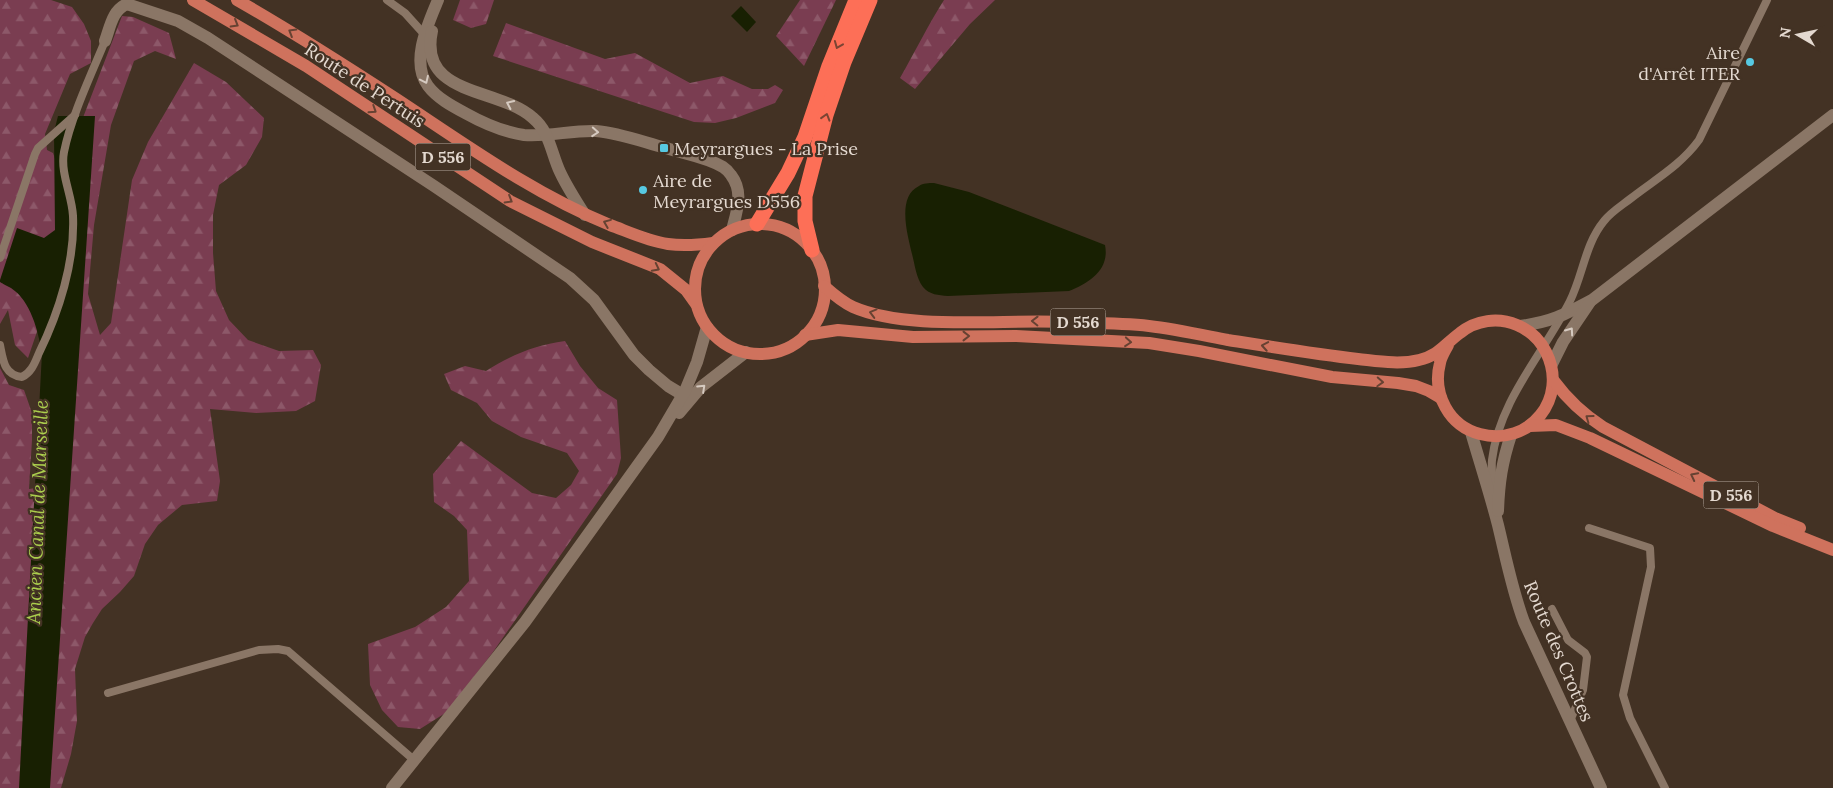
<svg xmlns="http://www.w3.org/2000/svg" width="1833" height="788" viewBox="0 0 1833 788" font-family="Lora,serif">
<style>
.forest{fill:url(#forest-firs)}
.water{fill:#182002}
.lines{fill:none;stroke-linecap:round;stroke-linejoin:round}
.service{stroke:#8a7666;stroke-width:8}
.minor{stroke:#8a7666;stroke-width:12}
.secondary{stroke:#8a7666;stroke-width:12}
.primary{stroke:#cf725d;stroke-width:12}
.motorway{stroke:#fd6f57;stroke-width:15}
.oneway{stroke:#664232}
.oneway2{stroke:#7b4433}
.oneway3{stroke:#d6cac0}
.poi-dot{fill:#57c9e2;stroke:#433224;stroke-width:2}
.labels{text-anchor:middle;dominant-baseline:central;stroke-width:4.5;stroke-linejoin:round;paint-order:stroke}
.shield{fill:#433224;stroke:#b4a79c;stroke-width:1}
.shield-label{font-size:16px;font-weight:bold;fill:#e4d9d0}
.poi-label{font-size:18px;fill:#e4d9d0;stroke:#433224;text-anchor:start}
.street-label{font-size:18px;fill:#e4d9d0;stroke:#433224}
.water-label{font-size:19px;font-style:italic;fill:#abce4d;stroke:#433224}
</style>
<defs>
<pattern id="forest-firs" width="22" height="20" patternUnits="userSpaceOnUse" patternTransform="scale(1.25)"><rect width="22" height="20" fill="#7a3d51"/><path d="M5 1l3.5 6h-7zM16 11l3.5 6h-7z" fill="#8d5869"/></pattern>
</defs>
<rect width="100%" height="100%" fill="#433224"/>
<g class="forest">
<polygon points="0,0 51,0 72,7 84,24 91,41 91,63 70,74 45,134 47,150 53,153 58,167 64,202 42,317 28,358 15,345 8,310 0,324"/>
<polygon points="460,0 494,0 486,24 471,28 453,20"/>
<polygon points="800,0 836,0 804,66 776,36"/>
<path d="M 944,0 L 995,0 L 970,24 L 915,89 L 900,78 C 915,52 928,25 944,0 Z"/>
<polygon points="122,16 133,17 169,33 176,59 155,51 134,61 111,125 94,225 88,294 100,335 111,323 132,180 148,142 194,63 226,82 264,118 262,137 246,165 219,185 213,215 213,253 216,291 229,320 248,340 279,351 313,350 321,365 315,401 296,411 256,413 210,409 220,481 217,501 182,505 158,525 145,544 134,576 120,592 102,609 93,623 85,637 75,669 77,721 71,754 61,788 0,788 0,368 9,385 24,390 32,413 32,440 29,489 36,488 74,141"/>
<polygon points="506,23 605,59 635,53 690,83 723,76 752,89 768,89 775,85 783,90 775,103 736,118 715,123 694,122 493,56"/>
<path d="M 565,341 L 580,366 L 598,388 L 617,400 L 621,458 L 617,474 L 493,652 L 447,712 L 420,729 L 398,727 L 382,710 L 370,685 L 368,644 L 415,627 L 446,607 L 469,581 L 467,530 L 454,516 L 434,502 L 433,474 L 461,441 L 532,493 L 556,498 L 571,485 L 579,471 L 567,453 L 521,437 L 492,421 L 477,403 L 451,390 L 444,374 L 465,366 L 486,371 C 511,355 535,345 565,341 Z"/>
</g>
<g class="water">
<polygon points="741,6 756,22 747,32 731,16"/>
<path d="M 58,116 L 95,116 L 50,788 L 19,788 L 42,353 C 38,331 31,301 11,288 C 7,286 3,284 0,282 L 0,280 L 17,228 L 44,238 L 55,230 L 54,132 Z"/>
<path d="M 934,183 L 969,192 L 1105,245 C 1110,270 1089,283 1069,291 L 948,296 C 938,295 930,295 923,287 C 916,278 915,265 912,254 C 908,236 896,197 919,186 C 923,183 929,183 934,183 Z"/>
</g>
<g class="lines">
<g class="service">
<polyline points="387,0 405,13 424,34"/>
<polyline points="0,258 35,154 38,148 75,115"/>
<path d="M 0,345 C 3,360 4,375 22,377 C 32,372 35,362 39,353 C 59,312 75,262 73,216 C 72,195 60,173 64,152 C 71,117 91,75 105,41"/>
<path d="M 1494,494 C 1493,483 1491,471 1492,460 C 1499,400 1544,353 1570,301 C 1583,275 1585,244 1604,221 C 1611,212 1621,206 1630,199 C 1654,180 1680,166 1699,140 L 1767,0"/>
<polyline points="1589,528 1650,548 1651,567 1623,695 1630,718 1665,788"/>
<polyline points="1552,609 1568,640 1585,653 1587,657 1583,690 1570,721"/>
<polyline points="108,693 259,650 278,649 288,651 414,760"/>
</g>
<g class="minor">
<path d="M 438,0 C 428,24 410,62 428,86 C 437,98 452,106 465,113 C 483,123 503,132 524,135 C 548,137 572,130 596,131 C 620,133 643,142 666,148 C 685,154 706,157 723,167 C 726,169 729,172 731,175 C 744,192 737,211 732,230"/>
<path d="M 432,31 C 418,97 499,87 533,118 C 550,132 551,153 560,172 C 567,187 576,201 585,215"/>
<path d="M 105,41 C 110,28 112,10 127,4 L 178,21 L 208,38 L 434,186 L 570,278 L 594,300 L 634,355 L 649,370 L 668,386 L 683,395"/>
<polyline points="679,413 701,387 746,352"/>
<polyline points="392,788 525,622 658,437 685,391 697,362 707,327"/>
</g>
<g class="secondary">
<path d="M 1520,326 C 1551,322 1564,315 1592,300 L 1833,115"/>
<polyline points="1552,364 1563,342 1590,302"/>
<path d="M 1471,432 C 1480,463 1490,494 1498,525 C 1506,558 1512,590 1524,622 L 1601,788"/>
<path d="M 1498,511 C 1499,483 1502,462 1511,435"/>
</g>
<g class="primary">
<polyline points="193,0 306,66 510,201 592,242 660,269 686,290 696,304"/>
<path d="M 237,0 C 291,31 343,64 395,98 C 465,144 532,193 610,225 C 629,232 648,241 668,244 C 682,246 698,245 713,243"/>
<circle cx="760" cy="289" r="65"/>
<path d="M 824,286 C 833,294 842,302 853,307 C 908,331 1002,319 1063,322 C 1092,323 1121,323 1149,326 C 1175,329 1202,335 1228,340 C 1272,347 1315,354 1358,359 C 1377,361 1399,365 1419,360 C 1438,356 1445,344 1460,333 C 1476,320 1498,317 1517,325 C 1529,330 1540,340 1546,352 C 1569,398 1530,447 1480,434 C 1449,426 1432,394 1440,363 C 1441,357 1445,351 1448,345"/>
<polyline points="805,335 838,330 913,337 1016,336 1149,343 1199,351 1332,377 1398,383 1416,386 1429,391 1441,398"/>
<path d="M 1554,381 C 1568,400 1583,414 1603,427 L 1775,518 L 1800,528"/>
<polyline points="1530,426 1556,425 1590,438 1773,526 1833,550"/>
</g>
<g class="motorway">
<polyline points="757,224 788,173 805,137 829,66 856,0"/>
<polyline points="812,250 805,221 805,196 826,115 844,62 870,0"/>
</g>
</g>
<defs><path id="oneway-chevron" d="M-2-3.5L2.5 0L-2 3.5" fill="none" stroke-width="1.6" stroke-linecap="round" stroke-linejoin="round" transform="scale(1.25)"/></defs>
<g class="oneway">
<use href="#oneway-chevron" transform="translate(235 24) rotate(30)"/>
<use href="#oneway-chevron" transform="translate(292 32) rotate(-149)"/>
<use href="#oneway-chevron" transform="translate(373 110) rotate(33)"/>
<use href="#oneway-chevron" transform="translate(509 200) rotate(31)"/>
<use href="#oneway-chevron" transform="translate(607 223) rotate(-158)"/>
<use href="#oneway-chevron" transform="translate(656 268) rotate(27)"/>
<use href="#oneway-chevron" transform="translate(873 313) rotate(-165)"/>
<use href="#oneway-chevron" transform="translate(1035 321) rotate(-179)"/>
<use href="#oneway-chevron" transform="translate(966 336)"/>
<use href="#oneway-chevron" transform="translate(1128 342) rotate(5)"/>
<use href="#oneway-chevron" transform="translate(1265 346) rotate(-170)"/>
<use href="#oneway-chevron" transform="translate(1380 382) rotate(3)"/>
<use href="#oneway-chevron" transform="translate(1589 418) rotate(-144)"/>
<use href="#oneway-chevron" transform="translate(1694 476) rotate(-153)"/>
</g>
<g class="oneway2">
<use href="#oneway-chevron" transform="translate(838 45) rotate(112)"/>
<use href="#oneway-chevron" transform="translate(826 117) rotate(-73)"/>
</g>
<g class="oneway3">
<use href="#oneway-chevron" transform="translate(425 80) rotate(65)"/>
<use href="#oneway-chevron" transform="translate(510 104) rotate(-155)"/>
<use href="#oneway-chevron" transform="translate(595 132) rotate(4)"/>
<use href="#oneway-chevron" transform="translate(1570 331) rotate(-55)"/>
<use href="#oneway-chevron" transform="translate(702 388) rotate(-43)"/>
</g>
<g class="poi-dot">
<circle cx="1750" cy="62" r="5"/>
<rect x="659" y="143" width="10" height="10" rx="2.5"/>
<circle cx="643" cy="190" r="5"/>
</g>
<g class="labels">
<g class="shield">
<rect x="415.5" y="143.5" width="55" height="27" rx="4"/>
<rect x="1050.5" y="308.5" width="55" height="27" rx="4"/>
<rect x="1703.5" y="481.5" width="55" height="27" rx="4"/>
</g>
<g class="shield-label">
<text x="443" y="157">D 556</text>
<text x="1078" y="322">D 556</text>
<text x="1731" y="495">D 556</text>
</g>
<g class="poi-label">
<text x="1740" y="52" text-anchor="end">Aire<tspan x="1740" dy="21">d'Arrêt ITER</tspan></text>
<text x="674" y="148">Meyrargues - La Prise</text>
<text x="653" y="180">Aire de<tspan x="653" dy="21">Meyrargues D556</tspan></text>
</g>
<g class="street-label">
<text transform="translate(365 85) rotate(33)">Route de Pertuis</text>
<text transform="translate(1559 651) rotate(67)">Route des Crottes</text>
</g>
<g class="water-label">
<text transform="translate(37 512) rotate(-88)">Ancien Canal de Marseille</text>
</g>
</g>
<g transform="translate(1798 35) rotate(279)" stroke="#433224" stroke-width="4" paint-order="stroke">
<path d="M0-4L9 19L0 12L-9 19Z" fill="#e4d9d0"/>
<text y="-8" font-size="14" font-weight="bold" text-anchor="middle" fill="#e4d9d0">N</text>
</g>
</svg>
